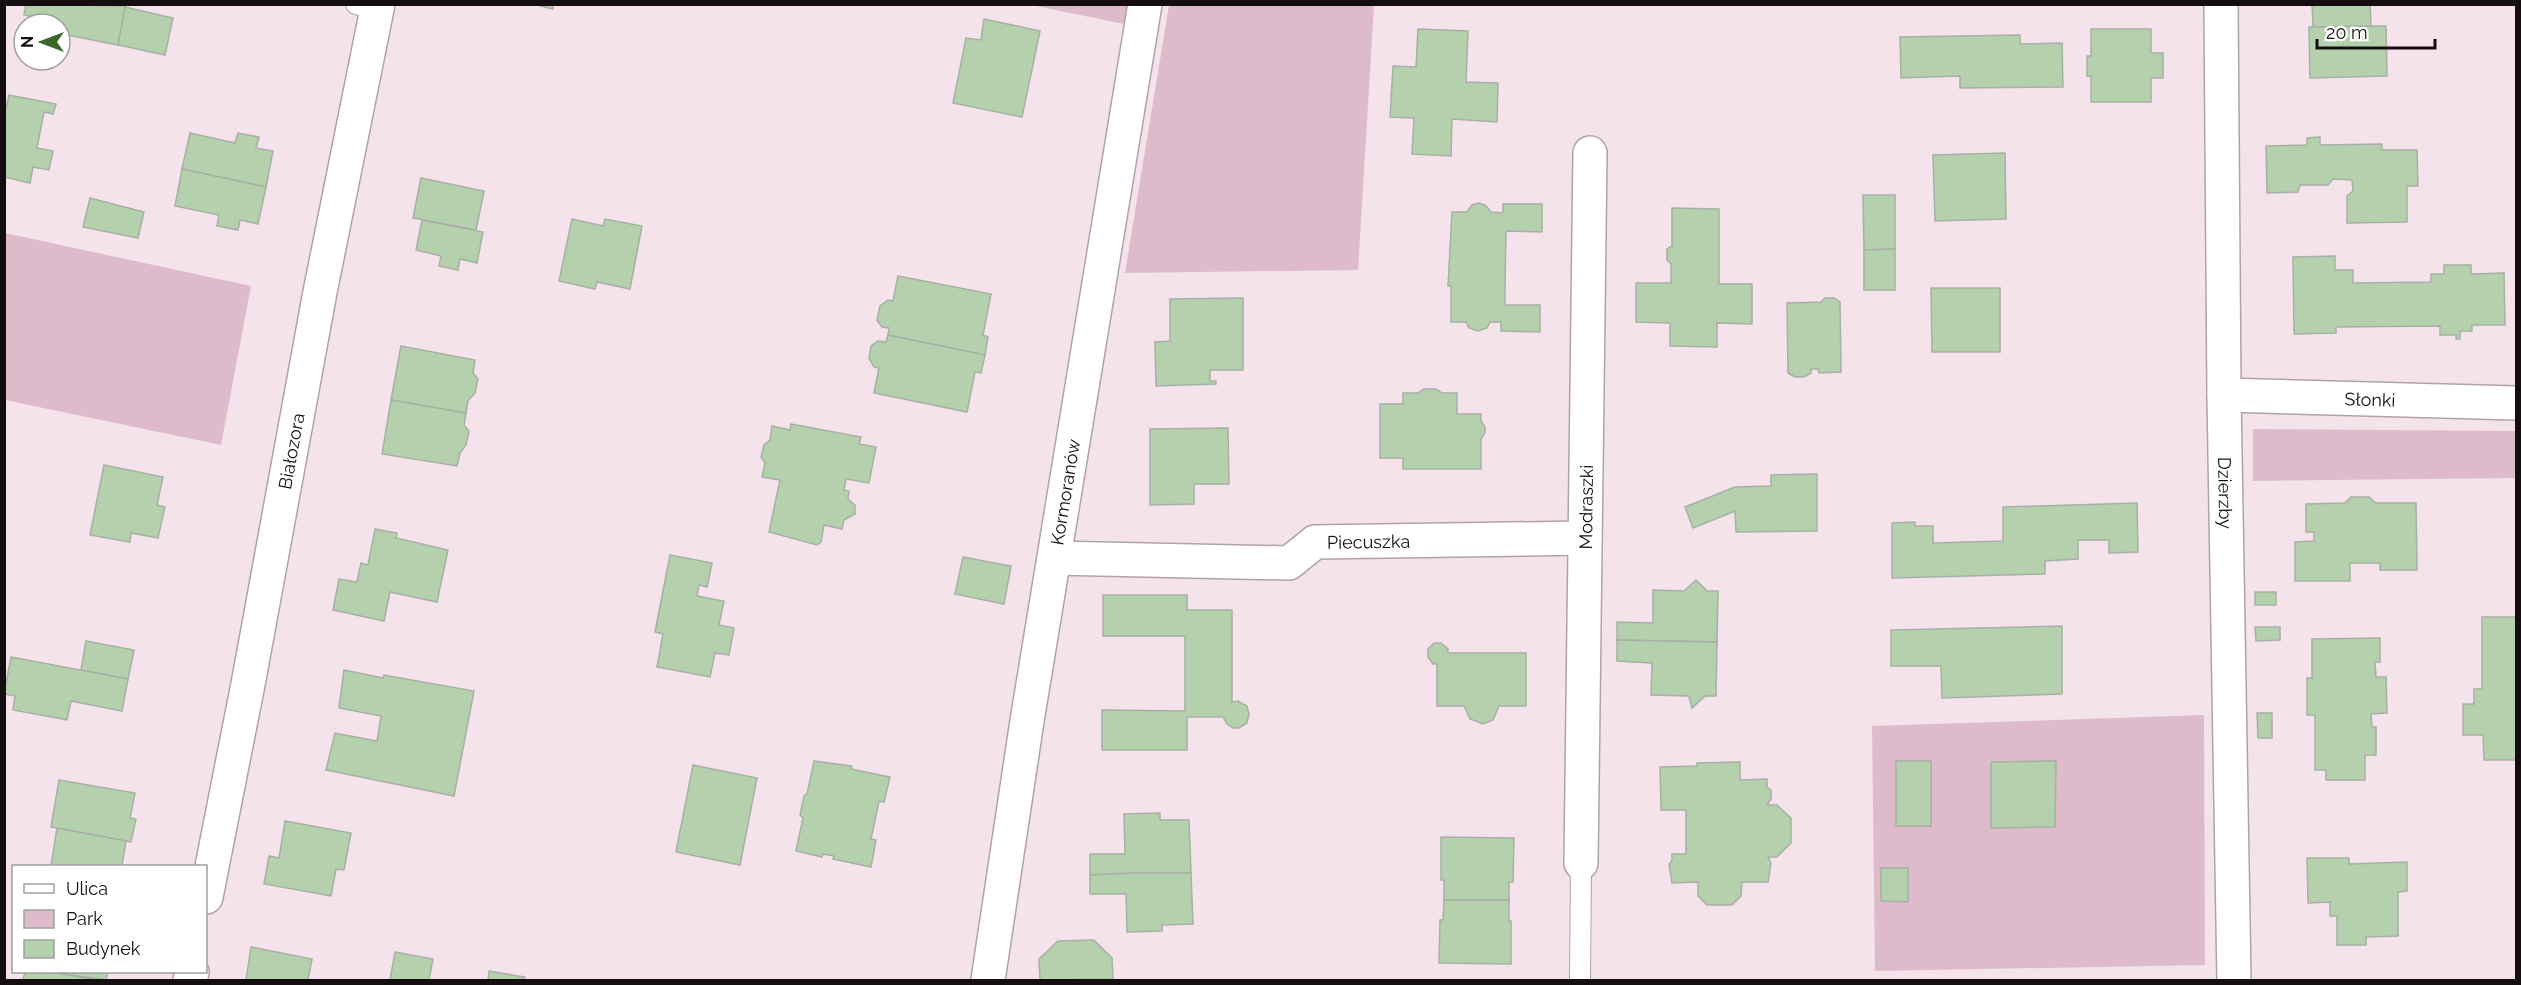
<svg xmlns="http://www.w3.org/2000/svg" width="2521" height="985" viewBox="0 0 2521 985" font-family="Raleway,sans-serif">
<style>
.green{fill:#debbcb}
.building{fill:#b5d0ac;stroke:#a7b0a4;stroke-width:1.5}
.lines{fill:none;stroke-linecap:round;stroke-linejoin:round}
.lane-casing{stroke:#b1a2a9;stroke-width:22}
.street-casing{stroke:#b1a2a9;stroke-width:36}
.lane{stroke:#fff;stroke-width:20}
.street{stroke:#fff;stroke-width:33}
.labels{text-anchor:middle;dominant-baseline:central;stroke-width:4.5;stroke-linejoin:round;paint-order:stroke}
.street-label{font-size:18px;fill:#140e11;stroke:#fff}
</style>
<rect width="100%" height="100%" fill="#f4e3eb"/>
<g class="green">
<polygon points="1031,5 1127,5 1124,24"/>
<polygon points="1169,5 1374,5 1358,270 1125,273"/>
<polygon points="5,233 251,286 221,445 5,400"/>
<polygon points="2253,429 2516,431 2516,478 2253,481"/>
<polygon points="2204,715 2205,965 1875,971 1872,726"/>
</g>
<g class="building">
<polygon points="26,4 126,6 118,45 62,34 64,23 24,15"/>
<polygon points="532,4 553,4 553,9"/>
<polygon points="2312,4 2370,4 2371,26 2313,27"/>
<polygon points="125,7 173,18 165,55 118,45"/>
<polygon points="984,19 1040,31 1022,117 953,103 966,38 981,40"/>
<polygon points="2386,26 2387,76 2310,78 2309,27"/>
<polygon points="1418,29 1468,31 1466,82 1498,83 1497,122 1452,119 1451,156 1412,154 1414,118 1390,117 1393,66 1416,67"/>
<polygon points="2091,29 2151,29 2151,53 2163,53 2163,78 2151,78 2151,102 2091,102 2091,76 2087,76 2087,56 2091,56"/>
<polygon points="2020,35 2020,44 2062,43 2063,87 1960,88 1960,76 1901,78 1900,37"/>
<polygon points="9,95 56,104 53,114 44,112 37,148 53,151 49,170 33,167 30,183 4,177 4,116"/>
<polygon points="190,133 235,143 238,133 259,137 256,148 273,151 266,187 182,169"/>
<polygon points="2320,137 2320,145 2382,144 2382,150 2417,150 2418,186 2407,186 2407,222 2347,223 2347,196 2353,191 2352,180 2333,179 2328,185 2300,185 2298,192 2267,193 2266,146 2307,145 2307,138"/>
<polygon points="2005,153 2006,219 1935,221 1933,155"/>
<polygon points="182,169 266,187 258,224 240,220 238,230 217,226 219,215 175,206"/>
<polygon points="421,178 484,191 476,230 413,218"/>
<polygon points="1863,195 1895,195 1895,249 1864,250"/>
<polygon points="90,198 144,212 138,238 83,227"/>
<polygon points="1478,203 1485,205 1491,212 1503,213 1503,204 1542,204 1542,232 1506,231 1505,287 1505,305 1540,305 1540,332 1501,331 1501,322 1490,322 1487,328 1478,331 1469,328 1466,322 1451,322 1451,286 1448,286 1452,212 1467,212 1472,205"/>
<polygon points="1672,208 1719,209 1719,284 1752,284 1752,324 1717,323 1717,347 1670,346 1670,323 1636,322 1636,283 1671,283 1671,264 1667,260 1667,249 1672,246"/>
<polygon points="572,219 603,226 605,219 642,226 630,289 597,282 595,289 559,281"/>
<polygon points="422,220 483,232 477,263 460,259 458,270 439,266 441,256 416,250"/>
<polygon points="1895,249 1895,290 1864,290 1864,250"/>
<polygon points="2335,256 2335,270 2353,270 2353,283 2431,282 2431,274 2444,274 2444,265 2471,265 2471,274 2504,273 2505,325 2472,325 2472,331 2460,331 2460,339 2456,339 2456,335 2440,335 2440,326 2336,327 2336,333 2294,334 2293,257"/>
<polygon points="898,276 991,294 983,335 988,337 985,355 888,335 889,328 882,327 877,320 880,306 888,300 893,301"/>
<polygon points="1931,288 2000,288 2000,352 1932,352"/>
<polygon points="1243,298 1243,370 1210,370 1210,381 1216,381 1216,384 1156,386 1155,342 1170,341 1170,299"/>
<polygon points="1825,298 1834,298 1840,302 1841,372 1819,373 1818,369 1811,369 1811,373 1804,377 1795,377 1788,373 1787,303 1821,302"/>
<polygon points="888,335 985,355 981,373 975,372 967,412 874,393 879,368 874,367 869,358 871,346 878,341 886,342"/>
<polygon points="401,346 475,360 473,373 478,379 475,393 468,401 466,413 391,400"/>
<polygon points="1424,389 1436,389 1442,393 1457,393 1457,414 1481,414 1481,421 1485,427 1485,433 1481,439 1481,469 1403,469 1403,458 1380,458 1380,404 1403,404 1403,393 1418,393"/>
<polygon points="391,400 466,413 464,425 469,431 466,445 460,453 457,466 382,454"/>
<polygon points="791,424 861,437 859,444 876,447 869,483 846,479 844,490 849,491 848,499 855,505 855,514 844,520 842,529 824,525 821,542 817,545 769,532 780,480 762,477 765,463 761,457 764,445 770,440 772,426 790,430"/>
<polygon points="1228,428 1229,484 1194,484 1194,504 1150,505 1150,429"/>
<polygon points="104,465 163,477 157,505 165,507 158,538 131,533 130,542 90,535"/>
<polygon points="1817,474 1817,531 1736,532 1735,511 1693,528 1685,507 1735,487 1771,486 1771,475"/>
<polygon points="2351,497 2369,497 2376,503 2416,503 2417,570 2380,570 2380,563 2350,563 2350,581 2295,581 2295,542 2314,541 2314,532 2306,532 2306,504 2345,503"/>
<polygon points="2137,503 2138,552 2109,553 2109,540 2078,540 2078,559 2045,561 2045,574 1892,578 1892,523 1915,522 1915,526 1933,526 1933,543 2003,541 2003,507"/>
<polygon points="375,529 397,533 396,538 448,550 437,602 390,592 384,621 333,610 339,579 357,582 361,563 368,565"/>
<polygon points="670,555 712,563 707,587 699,585 697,596 724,601 719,625 734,628 729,655 715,653 710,677 657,667 663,634 655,632"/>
<polygon points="963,557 1011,566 1004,604 955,594"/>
<polygon points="1696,580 1707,591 1718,591 1717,642 1617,640 1617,622 1653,623 1653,590 1684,591"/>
<rect x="2255" y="592" width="21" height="13"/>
<polygon points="1103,595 1187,595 1187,610 1232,610 1232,702 1238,701 1247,706 1249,714 1247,723 1239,728 1233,728 1227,724 1223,717 1187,717 1187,750 1102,750 1102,710 1185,711 1185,636 1103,636"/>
<polygon points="2482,617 2516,617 2516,760 2484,760 2483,735 2463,735 2463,704 2474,704 2474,689 2482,689"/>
<polygon points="2062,626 2062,694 1942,698 1941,666 1891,666 1891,630"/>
<polygon points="2255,627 2280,627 2280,640 2256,641"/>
<polygon points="2380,638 2380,662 2375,662 2376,677 2386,677 2387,713 2371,714 2372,727 2376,727 2376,755 2365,755 2365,780 2326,780 2326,770 2315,770 2315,715 2307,715 2307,678 2312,678 2312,639"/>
<polygon points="1617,640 1717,642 1716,696 1705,696 1692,708 1689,696 1651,695 1652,663 1617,661"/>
<polygon points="86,641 134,650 128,679 81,670"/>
<polygon points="1434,643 1441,643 1448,649 1448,653 1526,653 1526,706 1499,706 1493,720 1483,724 1470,719 1464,706 1437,706 1437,664 1433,664 1428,657 1428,649"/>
<polygon points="11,657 128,679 122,711 71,701 67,720 13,710 15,696 4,694"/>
<polygon points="344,670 383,678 384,675 474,691 454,796 326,770 335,733 377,741 381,716 339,708"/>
<polygon points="2257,713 2272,713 2272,738 2258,738"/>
<polygon points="814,761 852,766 851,769 890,777 884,802 879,801 871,839 876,840 871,867 833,859 834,856 823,854 822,857 796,851 803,818 800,815 804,796 807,794"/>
<rect x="1896" y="761" width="35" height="65"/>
<polygon points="2056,761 2055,827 1991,828 1991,762"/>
<polygon points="1740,762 1740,780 1767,779 1767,787 1771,790 1771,799 1767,805 1777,805 1791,818 1791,843 1777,857 1768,857 1771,863 1768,882 1742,882 1741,896 1732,905 1707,905 1698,896 1698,882 1672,883 1669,864 1672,861 1672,854 1686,854 1686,810 1661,810 1660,767 1697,766 1697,763"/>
<polygon points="693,765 757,778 740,865 676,852"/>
<polygon points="59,780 135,793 130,818 136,819 131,842 51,827"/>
<polygon points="1160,813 1160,820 1189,820 1191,873 1090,875 1090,854 1125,854 1124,814"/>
<polygon points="285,821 351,833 344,870 336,869 331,896 264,884 269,856 279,858"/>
<polygon points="57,828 126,841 122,865 127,866 51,866"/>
<polygon points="1441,837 1514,838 1513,882 1509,882 1509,900 1444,900 1444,880 1441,880"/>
<polygon points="2307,858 2349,858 2349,864 2407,862 2407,891 2398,892 2398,936 2366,937 2366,945 2337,945 2337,916 2330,916 2330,902 2308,903"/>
<polygon points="1881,868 1908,868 1908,902 1881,901"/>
<polygon points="1131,873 1191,873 1193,924 1162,925 1162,931 1127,932 1126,894 1090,894 1090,875"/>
<polygon points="1444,900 1509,900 1509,921 1511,921 1511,964 1439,963 1440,920 1443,920"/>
<polygon points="1094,940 1112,958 1113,979 1040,980 1039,959 1058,941"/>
<polygon points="251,947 312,959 308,980 246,980"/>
<polygon points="395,952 433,959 429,980 390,980"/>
<polygon points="489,971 525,977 524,980 488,980"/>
<polygon points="25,972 50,972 98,980 23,980"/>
<polygon points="50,972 108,972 106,980"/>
</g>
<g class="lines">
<defs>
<g id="lane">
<polyline points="356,4 377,9"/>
<polyline points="1580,980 1581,863"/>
</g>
<g id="street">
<path id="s1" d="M 2221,4 L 2224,395 L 2234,980"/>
<path id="s2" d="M 2224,395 L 2516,403"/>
<path id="s3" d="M 1054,558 L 1289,563 L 1315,542 L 1585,538"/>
<path id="s4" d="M 1581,863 L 1590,153"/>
<path id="s5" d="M 206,897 L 249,679 L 320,292 L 378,4"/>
<polyline points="190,980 192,972"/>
<path id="s6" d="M 988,980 L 1027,721 L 1145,4"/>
</g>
</defs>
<use href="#lane" class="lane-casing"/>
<use href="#street" class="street-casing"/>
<use href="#lane" class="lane"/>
<use href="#street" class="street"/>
</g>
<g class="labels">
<g class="street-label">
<text stroke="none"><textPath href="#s2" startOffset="146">Słonki</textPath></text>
<text stroke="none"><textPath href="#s5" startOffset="454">Białozora</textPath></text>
<text stroke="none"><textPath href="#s6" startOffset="494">Kormoranów</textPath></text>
<text stroke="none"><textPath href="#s1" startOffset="489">Dzierzby</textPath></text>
<text stroke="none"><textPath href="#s4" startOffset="356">Modraszki</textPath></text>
<text stroke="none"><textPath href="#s3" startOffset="322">Piecuszka</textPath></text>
</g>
</g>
<rect width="2521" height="985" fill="none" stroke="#140e11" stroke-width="12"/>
<rect x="12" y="865" width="195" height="108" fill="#ffffff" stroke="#a19fa0" stroke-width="1.5"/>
<rect x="24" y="884" width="30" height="9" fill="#ffffff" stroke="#a19fa0" stroke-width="1.5"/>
<text x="66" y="895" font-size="18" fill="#140e11">Ulica</text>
<rect x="24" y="910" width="30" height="18" fill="#debbcb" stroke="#a19fa0" stroke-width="1.5"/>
<text x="66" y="925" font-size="18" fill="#140e11">Park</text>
<rect x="24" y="940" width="30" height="18" fill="#b5d0ac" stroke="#a19fa0" stroke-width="1.5"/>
<text x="66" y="955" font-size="18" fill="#140e11">Budynek</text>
<g transform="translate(42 42) rotate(270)"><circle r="28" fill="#ffffff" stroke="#a19fa0" stroke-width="1.5"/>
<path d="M0-4.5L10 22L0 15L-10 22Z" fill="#3a6726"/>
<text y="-9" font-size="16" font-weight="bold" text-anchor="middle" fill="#140e11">N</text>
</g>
<path d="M2317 39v9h118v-9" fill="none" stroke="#140e11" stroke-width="3"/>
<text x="2326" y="39" font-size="18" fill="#140e11" stroke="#ffffff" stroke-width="4.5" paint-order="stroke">20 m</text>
</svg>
